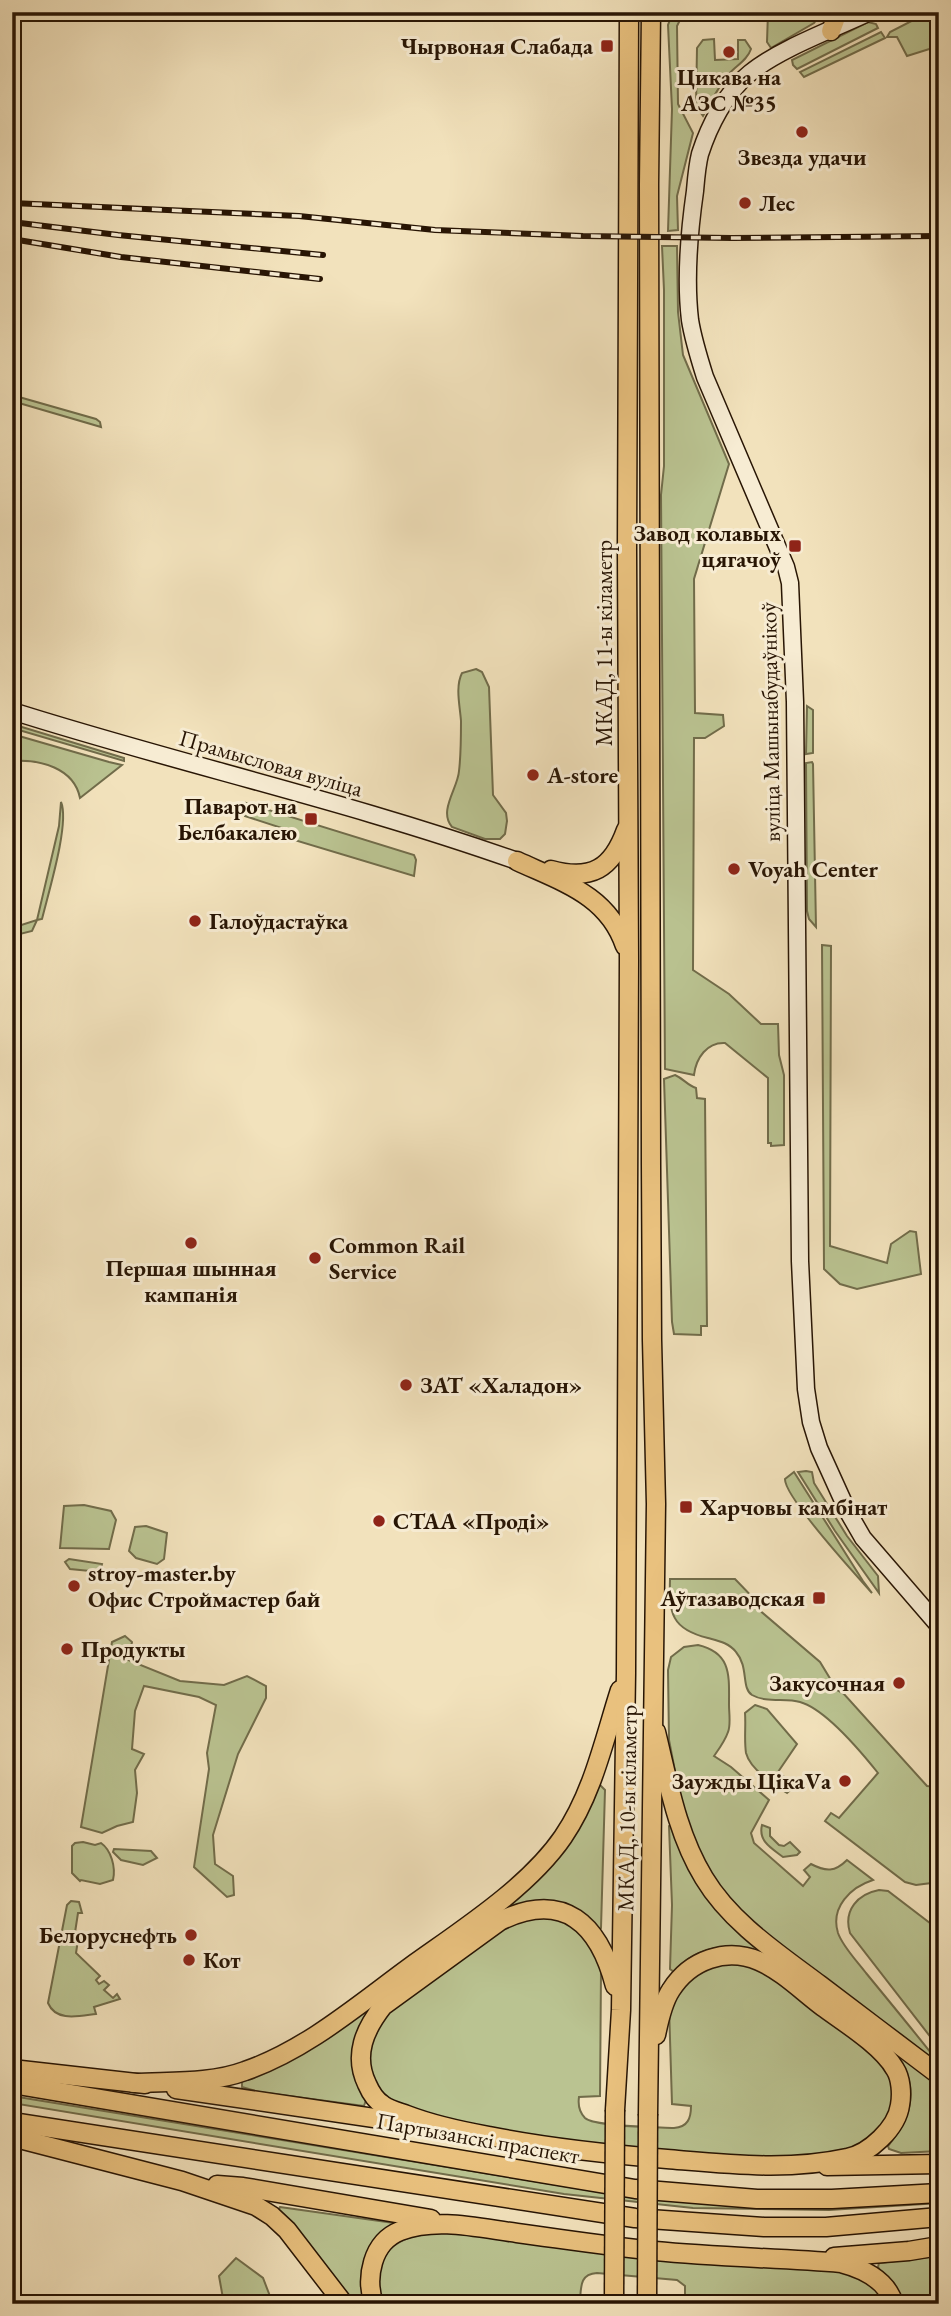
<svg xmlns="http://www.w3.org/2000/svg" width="951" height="2316" viewBox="0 0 951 2316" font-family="'EB Garamond',serif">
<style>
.green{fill:#bac391;stroke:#716c4a;stroke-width:2}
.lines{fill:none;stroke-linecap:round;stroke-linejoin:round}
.secondary-casing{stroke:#281504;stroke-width:19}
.primary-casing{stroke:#281504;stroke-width:21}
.trunk-casing{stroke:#281504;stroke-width:21}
.secondary{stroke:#f7ecd3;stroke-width:16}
.primary{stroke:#e9c17e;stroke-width:18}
.trunk{stroke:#e9c17e;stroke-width:18}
.rail-casing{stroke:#281504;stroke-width:6}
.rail{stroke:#f7ecd3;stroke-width:3.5;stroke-dasharray:10;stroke-linecap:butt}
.trunk-bridge-casing{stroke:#281504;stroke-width:21;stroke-linecap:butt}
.trunk-bridge{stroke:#e9c17e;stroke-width:18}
.poi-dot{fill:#8f2418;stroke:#f7ecd3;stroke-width:2.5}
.labels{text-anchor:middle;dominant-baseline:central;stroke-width:6;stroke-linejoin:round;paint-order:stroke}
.poi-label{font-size:23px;font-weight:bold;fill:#281504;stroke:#f7ecd3;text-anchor:start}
.street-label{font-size:23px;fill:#281504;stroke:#f7ecd3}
</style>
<rect width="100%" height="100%" fill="#f2e2bc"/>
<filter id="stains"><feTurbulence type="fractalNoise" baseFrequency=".00286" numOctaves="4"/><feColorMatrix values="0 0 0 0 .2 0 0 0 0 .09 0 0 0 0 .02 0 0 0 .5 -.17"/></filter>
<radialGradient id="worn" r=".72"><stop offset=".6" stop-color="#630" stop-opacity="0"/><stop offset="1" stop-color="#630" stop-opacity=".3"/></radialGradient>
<g class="green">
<polygon points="673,12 684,12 677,26 678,104 693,133 677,196 678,230 668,231 672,109 668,25"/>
<polygon points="768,12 822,12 814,23 771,48 767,42"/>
<polygon points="929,12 939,12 939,46 907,56 897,37 887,37 890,32"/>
<polygon points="868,22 876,24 878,28 797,69 793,65 792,60"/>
<polygon points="881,32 885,38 804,77 800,72"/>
<path d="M 714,39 L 715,60 L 738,59 L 738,40 L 745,40 L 751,49 C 747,61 735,66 728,75 C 718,87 711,102 703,116 L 696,106 L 697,48 L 703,40 Z"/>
<path d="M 662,246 L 677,246 L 678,312 L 683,355 L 729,464 L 694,579 L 695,713 L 723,715 L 724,726 L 705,738 L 694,738 L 693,970 L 729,994 L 761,1024 L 778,1024 L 779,1055 L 784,1075 L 784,1145 L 771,1146 L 771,1143 L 768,1143 L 768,1078 L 725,1043 C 707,1042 696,1058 694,1075 L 665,1069 L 661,495 L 664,466 L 664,290 Z"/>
<polygon points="12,395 96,419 100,422 101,427 12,401"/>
<path d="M 476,669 L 482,672 L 489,687 L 493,795 L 506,813 L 507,821 L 505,834 L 500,839 L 485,839 L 452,827 C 438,811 458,788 459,771 C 461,755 461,737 461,721 C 460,706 455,687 462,673 Z"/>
<polygon points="807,706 813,710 813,753 806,754"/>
<polygon points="12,724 124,758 124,761 12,728"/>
<path d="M 12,734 L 109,762 L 122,765 L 80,798 C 74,768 40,759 12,761 Z"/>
<polygon points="812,762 813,764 816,927 809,919 807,911 806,763"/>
<path d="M 61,802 C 70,823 48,894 42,919 L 37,920 L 32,931 L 12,936 L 12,928 L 37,920 L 59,826 Z"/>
<polygon points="246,803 414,855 416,860 414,876 291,839 288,830 245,816"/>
<polygon points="822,945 831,946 830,1246 887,1263 891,1244 910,1231 916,1232 921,1274 857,1289 840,1284 824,1269"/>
<path d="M 675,1075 C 684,1079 687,1085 696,1088 L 697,1098 L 705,1099 L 707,1326 L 701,1326 L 701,1335 L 674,1334 L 672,1322 L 664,1079 Z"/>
<polygon points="806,1471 812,1472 814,1483 847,1536 878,1576 879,1593 835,1531 798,1472"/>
<path d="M 794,1472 L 863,1581 L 872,1593 C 856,1575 784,1497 785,1479 Z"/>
<polygon points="84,1505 111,1511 116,1520 109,1549 60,1548 64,1506"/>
<polygon points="146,1526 167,1533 164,1559 157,1564 136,1558 129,1551 135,1527"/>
<polygon points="69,1559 102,1564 100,1572 70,1569 65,1562"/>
<path d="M 670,1579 L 735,1579 L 761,1606 L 758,1609 L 820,1662 L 837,1690 L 844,1694 L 927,1786 L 939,1787 L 939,1882 L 916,1885 L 905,1882 L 825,1821 L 831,1813 L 839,1818 L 878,1773 C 862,1753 825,1709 800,1702 C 785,1698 766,1703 752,1695 C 741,1688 749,1667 736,1652 C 729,1643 719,1641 708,1638 C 671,1629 669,1613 670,1579 Z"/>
<polygon points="125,1636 132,1642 128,1660 180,1681 224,1685 247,1676 266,1686 266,1698 238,1754 213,1835 215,1864 233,1876 234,1895 227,1897 194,1867 209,1769 207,1753 216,1705 199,1697 144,1686 135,1711 132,1749 144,1754 135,1770 137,1793 133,1822 117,1826 102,1833 81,1827 112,1642"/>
<path d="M 698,1645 C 732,1653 729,1676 729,1705 C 729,1713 731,1725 728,1732 C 725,1741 719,1749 714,1756 L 731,1767 L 769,1800 L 751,1833 L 754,1843 L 803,1886 L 810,1877 L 804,1870 L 811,1864 C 826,1872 835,1872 847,1860 L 873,1880 C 851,1887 830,1907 838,1933 C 843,1947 857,1961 866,1973 C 889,2001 912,2029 935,2058 L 933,2061 L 772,1943 L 729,1902 L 702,1863 L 682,1807 L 669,1740 L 668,1670 L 671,1657 L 684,1647 Z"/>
<path d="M 755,1705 L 767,1709 L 797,1744 L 778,1772 L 783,1776 L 780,1780 L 789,1787 L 794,1783 L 796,1785 L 787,1793 C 774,1785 750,1769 746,1753 C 744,1740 746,1726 745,1713 Z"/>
<path d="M 599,1784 L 605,1790 L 601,1928 L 598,1929 C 558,1907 547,1891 501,1911 L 366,2015 C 351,2041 347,2075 366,2100 L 364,2106 L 259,2092 L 242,2087 L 242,2079 L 498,1908 L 596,1785 Z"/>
<path d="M 672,1824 L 696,1879 L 939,2080 L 939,2151 L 901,2153 L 889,2149 L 888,2146 C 914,2115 921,2081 891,2050 L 737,1948 C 714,1945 689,1953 674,1972 L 670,1969 L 672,1905 L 669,1826 Z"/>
<path d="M 762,1825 L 770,1828 L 770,1836 L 779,1845 L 784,1846 L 790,1842 L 800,1852 L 797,1855 L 783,1857 C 771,1848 758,1841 762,1825 Z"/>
<path d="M 83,1842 L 95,1845 L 101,1843 C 111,1850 116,1867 113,1880 L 100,1884 L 81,1880 L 80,1881 L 72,1873 L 72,1846 L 75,1843 Z"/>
<polygon points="114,1849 151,1851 157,1858 143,1865 121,1860 113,1852"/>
<path d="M 879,1890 L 888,1891 L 939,1930 L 939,2048 L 850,1933 C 843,1910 858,1894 879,1890 Z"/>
<path d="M 71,1901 L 79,1902 L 82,1913 L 78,1913 L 74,1939 L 78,1940 L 76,1953 L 100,1976 L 96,1980 L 99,1984 L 104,1981 L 109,1985 L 104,1990 L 113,1998 L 117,1994 L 120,1999 L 94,2007 L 96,2014 C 79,2016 56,2022 48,2003 L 67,1905 Z"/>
<path d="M 541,1915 L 574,1924 L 594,1951 L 601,1971 L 600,2096 L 579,2097 C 578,2104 579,2112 585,2118 C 595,2127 657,2127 674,2128 C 688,2127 691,2118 691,2106 L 672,2104 L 669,2006 L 679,1988 L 709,1966 L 736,1961 L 761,1969 L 876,2053 L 894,2078 L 893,2111 L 864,2146 L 796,2160 L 597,2148 L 421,2118 L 390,2104 L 369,2077 L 370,2039 L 392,2006 L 499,1929 Z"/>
<polygon points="12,2096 594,2191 678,2199 939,2198 939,2203 829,2210 693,2208 564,2194 12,2103"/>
<polygon points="280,2207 401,2224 399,2229 362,2280 362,2289 365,2304 353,2304 310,2246 278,2211"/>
<path d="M 441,2231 L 794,2265 L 857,2274 L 880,2293 L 885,2304 L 685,2304 L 685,2286 L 677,2280 L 597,2273 C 580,2274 581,2286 580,2301 L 601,2302 L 601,2304 L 379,2304 C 378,2295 374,2284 376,2276 C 383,2242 411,2234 441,2231 Z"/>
<polygon points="939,2256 939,2304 901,2304 878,2267 879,2263"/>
<polygon points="236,2258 263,2278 273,2304 224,2304 219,2276"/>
</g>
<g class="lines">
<defs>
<g id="secondary">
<path d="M 870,12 C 834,29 779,49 750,73 C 726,92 709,126 700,154 C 697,166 696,179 695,191 C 689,233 685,278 690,320 C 693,339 699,358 705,377 L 786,567 L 790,583 L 795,702 L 800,1261 L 806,1389 L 811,1422 L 819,1448 L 848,1512 L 863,1538 L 939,1626"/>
<path d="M 12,711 C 179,764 351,802 517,861"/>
</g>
<g id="primary">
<path d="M 656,1732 C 668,1781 677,1834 704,1878 C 731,1923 779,1954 820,1985 C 860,2015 899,2045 939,2075"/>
<polyline points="12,2084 635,2189 757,2199 832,2199 939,2193"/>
<polyline points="12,2122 635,2218 764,2227 826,2227 939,2217"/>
<polyline points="827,2166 939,2164"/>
</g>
<g id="trunk">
<polyline points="831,31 838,12"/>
<path d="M 517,861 C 562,882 608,895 625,946"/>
<path d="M 551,870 C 591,881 612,869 626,830"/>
<path d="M 615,1986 C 599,1924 564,1890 500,1921 L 383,2006 C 365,2029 353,2055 367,2084 C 370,2091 375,2100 383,2105 C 390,2110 399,2112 407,2115 C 433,2125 461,2131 489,2136 C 548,2148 607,2154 667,2159 C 727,2164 788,2171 847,2158 C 869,2154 897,2128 900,2105 C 902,2094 901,2078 895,2069 C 882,2046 845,2023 823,2007 C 803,1992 782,1971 759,1961 C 726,1947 690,1960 671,1990 C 663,2002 659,2020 656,2035"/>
<polyline points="12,2069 145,2084"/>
<path d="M 134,2083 C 171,2081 210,2084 245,2071 C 306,2050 358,2005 410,1967 C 460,1931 528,1888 563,1837 C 593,1793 604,1740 620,1690"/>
<polyline points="176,2089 408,2123"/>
<polyline points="615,2110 621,2010 626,1673 629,960 627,551 629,12"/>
<polyline points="648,2114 656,1504 652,1340 651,1165 649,184 651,12"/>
<polyline points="12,2137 182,2181 256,2206 272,2216 287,2230 344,2304"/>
<polyline points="217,2185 243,2187 431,2219"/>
<polyline points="834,2257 909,2251 939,2246"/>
<path d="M 374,2304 C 365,2278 372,2242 400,2231 C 437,2217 479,2228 517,2233 C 562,2239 608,2246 655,2251 C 717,2257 779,2258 841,2263 C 864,2269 887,2280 894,2304"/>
</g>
</defs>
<use href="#secondary" class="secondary-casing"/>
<use href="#primary" class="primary-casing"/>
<use href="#trunk" class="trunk-casing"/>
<use href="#secondary" class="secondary"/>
<use href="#primary" class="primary"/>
<use href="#trunk" class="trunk"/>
<defs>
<g id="rail">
<polyline points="12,203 299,216 435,230 583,236 732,238 939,236"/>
<polyline points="12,222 118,235 323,255"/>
<polyline points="12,239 121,257 320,279"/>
</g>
</defs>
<use href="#rail" class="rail-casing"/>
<use href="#rail" class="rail"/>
<defs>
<g id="trunk-bridge">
<polyline points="614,2303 615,2110"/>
<polyline points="647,2304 648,2114"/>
</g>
</defs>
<use href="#trunk-bridge" class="trunk-bridge-casing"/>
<use href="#trunk-bridge" class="trunk-bridge"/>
</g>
<g class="poi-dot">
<rect x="600" y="39" width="14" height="14" rx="3.5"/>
<circle cx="729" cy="52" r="7"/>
<circle cx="802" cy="132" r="7"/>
<circle cx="745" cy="203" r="7"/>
<rect x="788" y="539" width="14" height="14" rx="3.5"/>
<circle cx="533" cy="775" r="7"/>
<rect x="304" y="812" width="14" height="14" rx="3.5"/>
<circle cx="734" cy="869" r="7"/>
<circle cx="195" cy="921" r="7"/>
<circle cx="191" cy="1243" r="7"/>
<circle cx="315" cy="1258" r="7"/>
<circle cx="406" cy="1385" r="7"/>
<rect x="679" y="1500" width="14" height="14" rx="3.5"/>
<circle cx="379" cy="1521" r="7"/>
<circle cx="74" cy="1586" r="7"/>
<rect x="812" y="1591" width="14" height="14" rx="3.5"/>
<circle cx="67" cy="1649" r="7"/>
<circle cx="899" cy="1683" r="7"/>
<circle cx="845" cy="1781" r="7"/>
<circle cx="191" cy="1935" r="7"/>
<circle cx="189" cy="1960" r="7"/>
</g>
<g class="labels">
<g class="poi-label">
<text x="593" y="46" text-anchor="end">Чырвоная Слабада</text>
<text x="729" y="77" text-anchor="middle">Цикава на<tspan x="729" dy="26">АЗС №35</tspan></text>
<text x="802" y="157" text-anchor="middle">Звезда удачи</text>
<text x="759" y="203">Лес</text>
<text x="781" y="533" text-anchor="end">Завод колавых<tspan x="781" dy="26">цягачоў</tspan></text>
<text x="547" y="775">А-store</text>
<text x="297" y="806" text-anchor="end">Паварот на<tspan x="297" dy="26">Белбакалею</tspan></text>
<text x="748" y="869">Voyah Center</text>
<text x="209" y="921">Галоўдастаўка</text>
<text x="329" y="1245">Common Rail<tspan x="329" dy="26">Service</tspan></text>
<text x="191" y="1268" text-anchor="middle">Першая шынная<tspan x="191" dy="26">кампанія</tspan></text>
<text x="420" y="1385">ЗАТ «Халадон»</text>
<text x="700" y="1507">Харчовы камбінат</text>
<text x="393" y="1521">СТАА «Проді»</text>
<text x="88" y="1573">stroy-master.by<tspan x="88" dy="26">Офис Строймастер бай</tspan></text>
<text x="805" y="1598" text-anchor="end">Аўтазаводская</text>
<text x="81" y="1649">Продукты</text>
<text x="885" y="1683" text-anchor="end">Закусочная</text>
<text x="831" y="1781" text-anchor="end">Заужды ЦікаVа</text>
<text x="177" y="1935" text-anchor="end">Белоруснефть</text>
<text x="203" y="1960">Кот</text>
</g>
<g class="street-label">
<text transform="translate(604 643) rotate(-90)">МКАД, 11-ы кіламетр</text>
<text transform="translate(770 722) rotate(-91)">вуліца Машынабудаўнікоў</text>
<text transform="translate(271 763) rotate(16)">Прамысловая вуліца</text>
<text transform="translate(627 1808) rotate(-89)">МКАД, 10-ы кіламетр</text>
<text transform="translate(478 2138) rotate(10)">Партызанскі праспект</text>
</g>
</g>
<rect width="951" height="2316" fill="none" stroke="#f2e2bc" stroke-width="42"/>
<rect x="14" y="14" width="923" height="2288" fill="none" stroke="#281504" stroke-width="3.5"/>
<rect x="21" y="21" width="909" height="2274" fill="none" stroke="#281504" stroke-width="2"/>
<rect width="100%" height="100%" filter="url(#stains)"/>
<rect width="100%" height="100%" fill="url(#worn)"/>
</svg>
